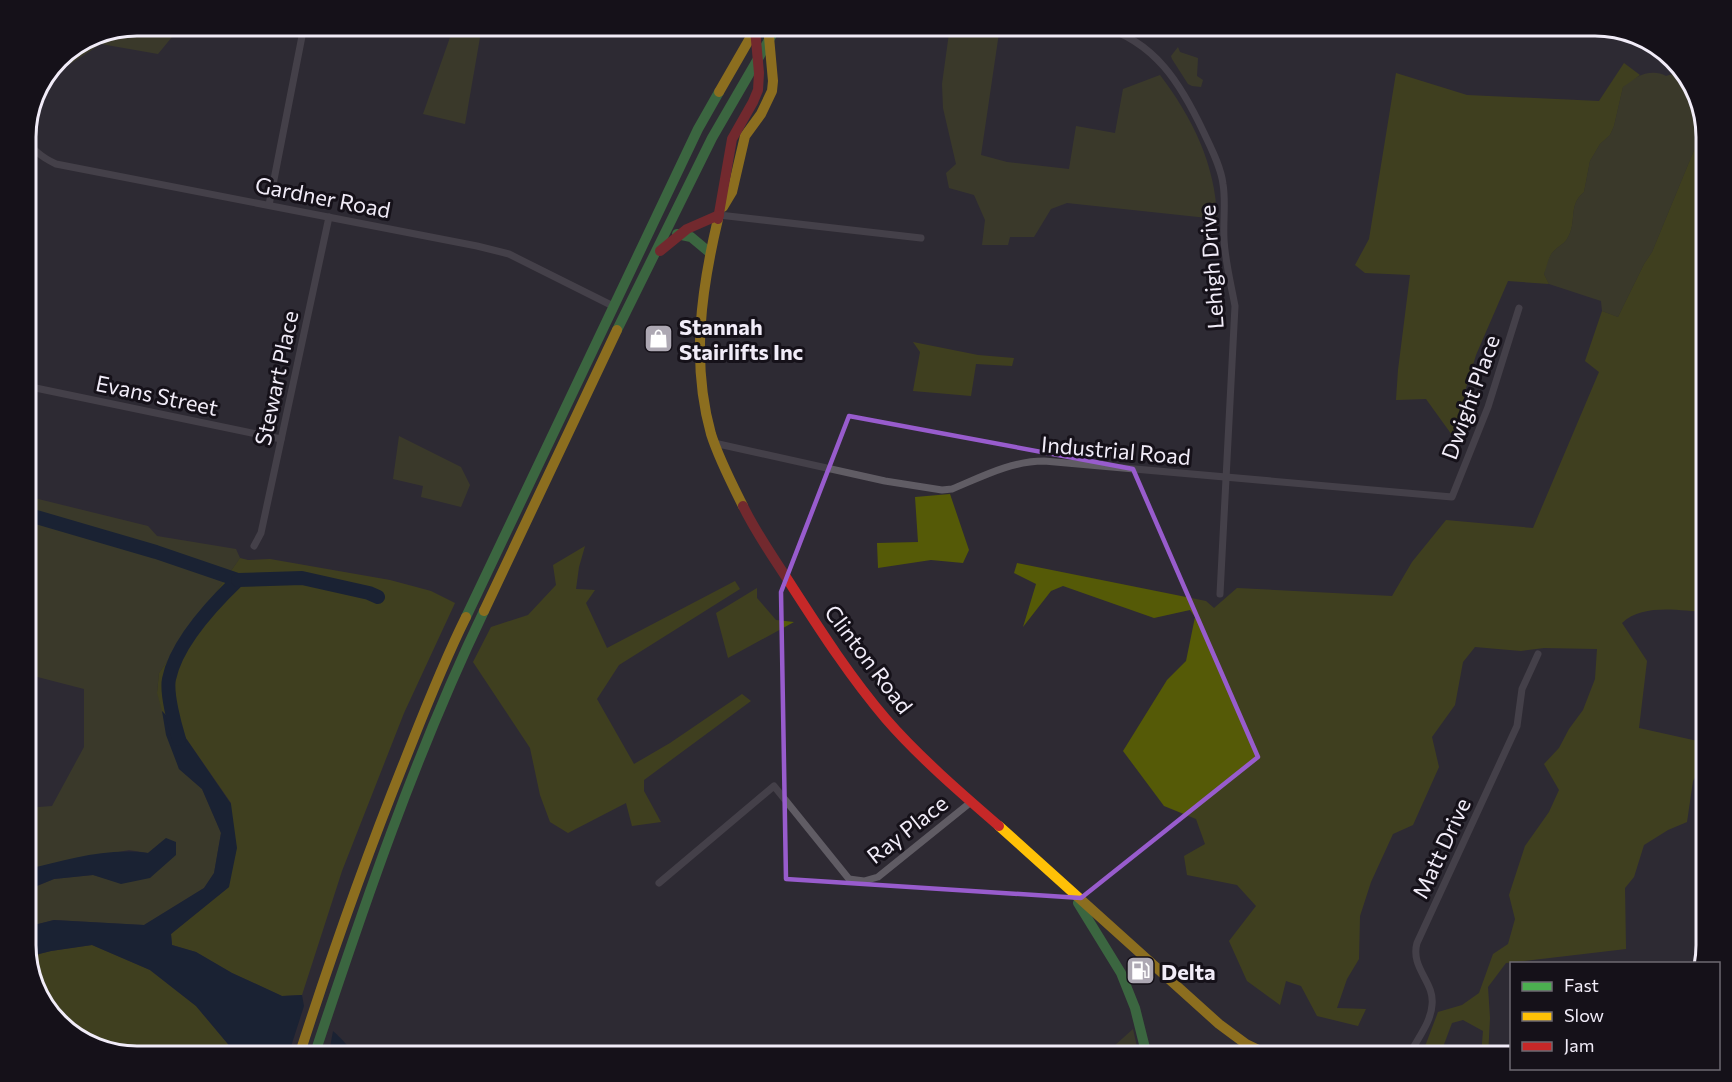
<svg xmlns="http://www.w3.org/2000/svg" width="1732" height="1082" viewBox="0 0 1732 1082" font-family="Commissioner,sans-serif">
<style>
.green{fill:#494d20}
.forest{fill:#555a07}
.water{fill:#041933}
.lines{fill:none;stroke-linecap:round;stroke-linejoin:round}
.river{stroke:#041933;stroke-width:14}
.street{stroke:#605c64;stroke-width:7}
.fast{stroke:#4caf50;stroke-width:10}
.slow{stroke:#ffc107;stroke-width:10}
.jam{stroke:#c62828;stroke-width:10}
.marked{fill:none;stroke:#985ccd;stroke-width:4.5;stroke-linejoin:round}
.labels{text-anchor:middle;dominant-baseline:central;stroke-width:6;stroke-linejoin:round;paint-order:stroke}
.street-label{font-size:22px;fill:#f1ecf8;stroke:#151119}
.poi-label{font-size:22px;font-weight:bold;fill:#f1ecf8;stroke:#151119;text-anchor:start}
.rim{fill:none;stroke:#f1ecf8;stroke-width:3}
</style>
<rect width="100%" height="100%" fill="#2e2a33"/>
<g class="green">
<polygon points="137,26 181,26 158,54 101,44 50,77 58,58 95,34"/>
<polygon points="454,26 482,26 465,124 423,114"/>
<path d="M 950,26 L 1000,26 L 981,155 L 1007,162 L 1069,169 L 1076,126 L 1115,133 L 1123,89 L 1160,75 C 1192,117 1216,165 1217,219 L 1067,203 L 1051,209 L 1034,237 L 1010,237 L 1008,245 L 982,245 L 985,220 L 974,195 L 949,188 L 946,173 L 956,164 L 943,108 L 942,84 Z"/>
<polygon points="1178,47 1180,52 1198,58 1197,76 1203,80 1201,87 1192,86 1188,84 1172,59 1171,56"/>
<path d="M 1682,71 L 1692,82 L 1704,126 L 1652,252 L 1644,264 L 1618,317 L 1602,311 L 1601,301 L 1549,284 L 1544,274 C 1546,267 1548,257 1553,252 C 1557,247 1564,244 1567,239 C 1578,222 1567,206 1584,192 L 1590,161 L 1600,144 L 1610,135 L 1614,126 L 1623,87 C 1634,76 1652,68 1666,76 Z"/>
<polygon points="399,436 461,467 470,485 461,507 421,497 423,486 393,479"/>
<polygon points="26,496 148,526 157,536 236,549 240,558 159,673 157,692 179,769 202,789 221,833 214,873 204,888 144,925 54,920 26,927 26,889 27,890 54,879 93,875 121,883 166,838 148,853 129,850 27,869 26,873 26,808 52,806 84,747 84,689 26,674"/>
<polygon points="1133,1029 1139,1056 1103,1056"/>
</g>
<g class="forest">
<path d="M 1624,63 L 1640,75 L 1623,87 L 1614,126 L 1610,135 L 1600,144 L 1590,161 L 1584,192 C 1567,206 1578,222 1567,239 C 1564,244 1557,247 1553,252 C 1548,257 1547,267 1544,274 L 1549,284 L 1508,281 L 1476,355 L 1466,388 L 1457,442 L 1426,399 L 1396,400 L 1398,370 L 1410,275 L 1365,273 L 1355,265 L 1369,239 L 1396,73 L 1467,95 L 1599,101 Z"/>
<path d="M 1704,126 L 1706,137 L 1706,612 C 1680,611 1643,603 1622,623 L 1647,661 L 1639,728 L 1702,742 L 1706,741 L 1706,758 L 1693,781 L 1687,822 L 1668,830 L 1644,845 L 1634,877 L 1625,888 L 1626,949 L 1506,963 L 1488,987 L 1490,1018 L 1488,1056 L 1481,1056 L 1483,1031 L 1463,1020 L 1452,1023 L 1443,1047 L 1424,1049 L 1438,1012 L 1462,1005 L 1479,993 L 1493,954 L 1508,944 L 1515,919 L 1509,895 L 1525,846 L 1549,812 L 1559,790 L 1544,764 L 1559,748 L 1569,729 L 1583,710 L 1595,679 L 1597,649 L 1544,648 L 1521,651 L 1475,647 L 1463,662 L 1455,705 L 1432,737 L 1439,767 L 1413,825 L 1393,834 L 1371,882 L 1360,916 L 1359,959 L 1347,979 L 1337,1008 L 1366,1009 L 1358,1026 L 1317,1016 L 1301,986 L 1286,981 L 1280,1005 L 1247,981 L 1229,941 L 1256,906 L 1237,885 L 1187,875 L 1184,856 L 1205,844 L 1196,819 L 1164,806 L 1123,751 L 1167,680 L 1186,661 L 1195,617 L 1190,610 L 1154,618 L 1063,586 L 1051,591 L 1023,627 L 1036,584 L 1014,573 L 1017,563 L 1206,601 L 1214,608 L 1237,588 L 1392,596 L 1412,562 L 1446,520 L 1533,528 L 1599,372 L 1585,361 L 1602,311 L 1618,317 L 1644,264 L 1652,252 Z"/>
<polygon points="913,342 978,355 1014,358 1012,366 976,364 971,396 913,391 920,352"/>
<polygon points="950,494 969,550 963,563 931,560 878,568 877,543 918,542 915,497"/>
<polygon points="585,546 579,567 576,589 595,590 586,603 607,648 735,581 740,589 619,665 597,699 634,764 670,743 742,694 751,701 644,780 644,791 661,822 632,826 626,803 568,833 550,822 540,795 530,748 473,662 491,627 528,615 556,585 553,565"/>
<polygon points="240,558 248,560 270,559 390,580 431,591 455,603 404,713 342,871 302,995 282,996 232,973 196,952 172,945 171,934 229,887 231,803 181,731 162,711 157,693 159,673"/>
<polygon points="757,588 757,598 776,620 794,622 728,658 716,613"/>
<polygon points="92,945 150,970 196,1006 238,1056 137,1056 75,1038 40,1000 27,957 51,951"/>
</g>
<g class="water">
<polygon points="162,711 181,731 231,804 237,848 229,887 171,934 172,945 196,952 232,973 282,996 302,995 304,1006 288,1056 238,1056 196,1006 150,970 92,945 51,951 27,957 26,927 54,920 144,925 204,888 214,873 221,833 202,789 179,769 166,735"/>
<path d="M 166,838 L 176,842 L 176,855 L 150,878 L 121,884 L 93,875 L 54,879 L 27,890 L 26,889 L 27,869 C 67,860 107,847 148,853 Z"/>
<path d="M 333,1031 C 338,1035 353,1051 356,1056 L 337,1056 L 330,1047 Z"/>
</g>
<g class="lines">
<g class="river">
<path d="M 26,514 L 156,552 L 238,580 C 213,604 176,644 169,679 C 166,693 175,726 179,739"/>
<polyline points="238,580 302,578 369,593 378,597"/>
</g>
<g class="street">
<path d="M 1100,26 C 1155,41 1181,84 1204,133 C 1211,148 1221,167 1223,184 C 1226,202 1223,220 1224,239 C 1225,261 1231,284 1235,306 L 1220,594"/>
<path d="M 26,138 C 32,150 43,158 56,164 L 477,246 L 509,254 L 613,306"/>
<polyline points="269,205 304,26"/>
<polyline points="719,215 921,238"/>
<polyline points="26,386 281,439"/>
<path d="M 714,443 L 885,481 L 942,490 L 952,489 C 981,477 1011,461 1044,461 L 1452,497 L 1488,407 L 1519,308"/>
<polyline points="254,546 261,533 329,217"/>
<polyline points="659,883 774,786 849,879 864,881 878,877 971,802"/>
<path d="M 1409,1056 C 1416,1040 1431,1023 1432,1005 C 1435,982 1410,968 1417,943 L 1517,726 L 1522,689 L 1538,654"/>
</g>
<g class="fast">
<polyline points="677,234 691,237 709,252"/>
<polyline points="617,330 712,138 777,26"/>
<polyline points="466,617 698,129 719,92"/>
<polyline points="1078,903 1121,973 1135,1008 1147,1056"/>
<path d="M 314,1056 C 364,905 415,755 484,611"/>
</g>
<g class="slow">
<polyline points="719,92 757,26"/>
<polyline points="723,207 732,192 745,136 761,114 772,91 773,81 768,26"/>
<path d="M 718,219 C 701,291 691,362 711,434 C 719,459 731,482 743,506"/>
<polyline points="484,611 617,330"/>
<polyline points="999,826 1219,1024 1246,1044 1271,1056"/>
<path d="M 299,1056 C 331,956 366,857 405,760 C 424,712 443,663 466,617"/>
</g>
<g class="jam">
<polyline points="718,219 732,139 753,102 758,90 759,73 755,29"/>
<polyline points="660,251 687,229 719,215"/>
<path d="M 743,506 C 757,535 776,561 793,588 C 822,633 851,678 886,719 C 918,756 962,794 999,826"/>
</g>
</g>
<path d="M0 0H1732V1082H0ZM 849,416 L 1133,469 L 1258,757 L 1081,898 L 786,879 L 781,592 Z" fill="#2e2a33" fill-opacity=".55" fill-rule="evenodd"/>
<path class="marked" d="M 849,416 L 1133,469 L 1258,757 L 1081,898 L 786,879 L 781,592 Z"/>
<defs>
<symbol id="shop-square" viewBox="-11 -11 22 22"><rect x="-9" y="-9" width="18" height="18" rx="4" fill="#ada8b3" stroke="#151119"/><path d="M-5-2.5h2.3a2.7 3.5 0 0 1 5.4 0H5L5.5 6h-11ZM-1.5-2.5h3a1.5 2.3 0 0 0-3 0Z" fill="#fff"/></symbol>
<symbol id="fuel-square" viewBox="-11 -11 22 22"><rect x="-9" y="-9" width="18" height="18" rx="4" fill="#ada8b3" stroke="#151119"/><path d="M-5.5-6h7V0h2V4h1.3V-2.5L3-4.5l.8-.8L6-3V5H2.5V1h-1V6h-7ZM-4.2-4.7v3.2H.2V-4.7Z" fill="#fff"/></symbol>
</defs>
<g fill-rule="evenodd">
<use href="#shop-square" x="642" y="322" width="33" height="33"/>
<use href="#fuel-square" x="1124" y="954" width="33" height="33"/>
</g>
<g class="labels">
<g class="street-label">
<text transform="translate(323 197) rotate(11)">Gardner Road</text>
<text transform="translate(1211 267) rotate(-94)">Lehigh Drive</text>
<text transform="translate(276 378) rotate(-78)">Stewart Place</text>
<text transform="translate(157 395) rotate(12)">Evans Street</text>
<text transform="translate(1470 397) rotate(-70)">Dwight Place</text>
<text transform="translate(1116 450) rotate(5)">Industrial Road</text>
<text transform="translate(869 659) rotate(53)">Clinton Road</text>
<text transform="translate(907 829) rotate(-38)">Ray Place</text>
<text transform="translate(1441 848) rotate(-65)">Matt Drive</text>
</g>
<g class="poi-label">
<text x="679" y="326">Stannah<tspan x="679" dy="25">Stairlifts Inc</tspan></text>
<text x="1161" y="971">Delta</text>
</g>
</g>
<path d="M0 0H1732V1082H0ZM137 36H1595A101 101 0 0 1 1696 137V945A101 101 0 0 1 1595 1046H137A101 101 0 0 1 36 945V137A101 101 0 0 1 137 36Z" fill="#151119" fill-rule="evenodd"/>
<path class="rim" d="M137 36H1595A101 101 0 0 1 1696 137V945A101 101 0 0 1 1595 1046H137A101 101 0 0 1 36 945V137A101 101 0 0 1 137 36Z"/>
<rect x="1510" y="962" width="210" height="108" fill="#151119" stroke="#6d6972" stroke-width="1.5"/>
<rect x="1522" y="982" width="30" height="9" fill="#4caf50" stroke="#6d6972" stroke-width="1.5"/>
<text x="1564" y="992" font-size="18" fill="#f1ecf8">Fast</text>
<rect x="1522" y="1012" width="30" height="9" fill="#ffc107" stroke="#6d6972" stroke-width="1.5"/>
<text x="1564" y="1022" font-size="18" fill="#f1ecf8">Slow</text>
<rect x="1522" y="1042" width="30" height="9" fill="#c62828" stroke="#6d6972" stroke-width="1.5"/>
<text x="1564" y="1052" font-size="18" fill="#f1ecf8">Jam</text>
</svg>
